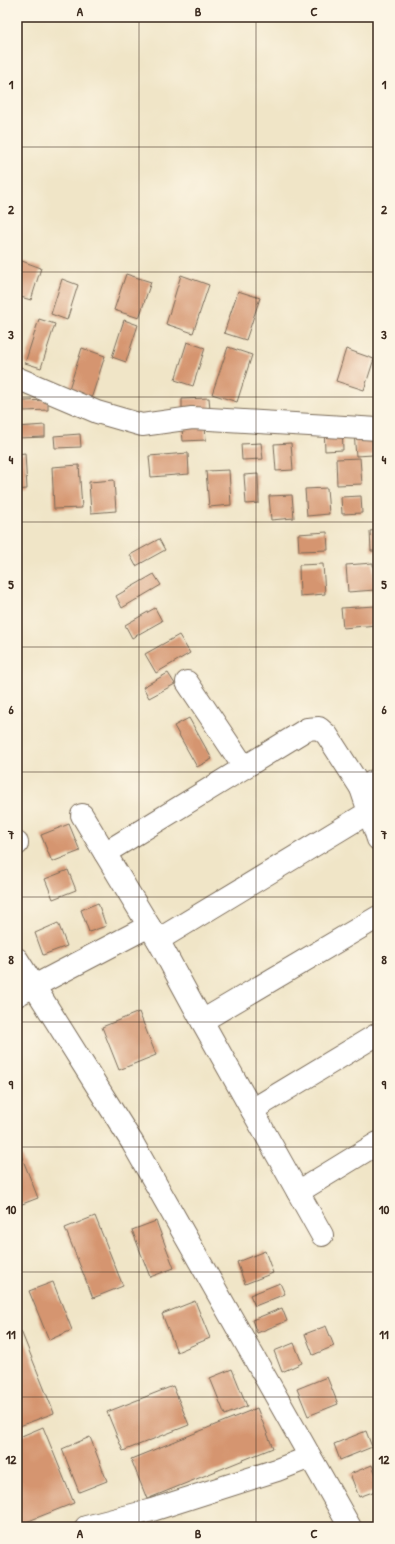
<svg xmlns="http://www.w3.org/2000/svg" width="395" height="1544" viewBox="0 0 395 1544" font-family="'Patrick Hand',sans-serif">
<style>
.building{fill:#d59570}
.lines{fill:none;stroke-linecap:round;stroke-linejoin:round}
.street-casing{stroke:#7a6b59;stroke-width:24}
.street{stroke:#fff;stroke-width:22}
.grid{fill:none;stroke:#3b2a1e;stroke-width:1;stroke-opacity:0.55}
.neatline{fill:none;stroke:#3b2a1e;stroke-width:1.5}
.grid-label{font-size:13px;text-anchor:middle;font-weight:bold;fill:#3b2a1e}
</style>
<rect width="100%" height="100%" fill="#fcf5e5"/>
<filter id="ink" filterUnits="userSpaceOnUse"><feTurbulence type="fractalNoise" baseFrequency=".025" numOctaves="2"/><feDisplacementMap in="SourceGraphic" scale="8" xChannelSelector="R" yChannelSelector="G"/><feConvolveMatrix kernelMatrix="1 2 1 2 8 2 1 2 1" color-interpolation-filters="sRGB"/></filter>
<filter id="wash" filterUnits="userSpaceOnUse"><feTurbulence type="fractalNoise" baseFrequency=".012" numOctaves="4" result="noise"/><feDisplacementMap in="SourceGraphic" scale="16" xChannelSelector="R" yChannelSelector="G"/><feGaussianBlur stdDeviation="0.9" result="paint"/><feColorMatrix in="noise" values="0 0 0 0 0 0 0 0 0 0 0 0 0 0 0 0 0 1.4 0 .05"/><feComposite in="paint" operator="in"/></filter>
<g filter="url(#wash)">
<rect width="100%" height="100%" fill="#f0e5c7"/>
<g id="blocks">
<g class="building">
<polygon points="22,261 41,268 31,300 17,296 17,275"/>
<polygon points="126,274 151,282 139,318 114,310"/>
<polygon points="181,275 209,285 193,333 166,324"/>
<polygon points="62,279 78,285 67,320 51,314"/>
<polygon points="238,291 260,298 246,340 224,333"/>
<polygon points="39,319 55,324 41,368 25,363"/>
<polygon points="124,320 138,325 126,362 112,357"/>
<polygon points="187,342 205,348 193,386 175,380"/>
<polygon points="228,347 252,355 237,402 212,394"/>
<polygon points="82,348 105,356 90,402 67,395"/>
<polygon points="346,349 374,359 364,390 336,381"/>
<polygon points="209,398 210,410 182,412 182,399"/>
<polygon points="48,400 48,410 24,411 23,401"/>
<polygon points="45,425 45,437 17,438 17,427"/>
<polygon points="342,425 343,450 325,451 324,426"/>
<polygon points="205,426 206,440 183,441 182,428"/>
<polygon points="372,432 373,455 356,456 354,433"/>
<polygon points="80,434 81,447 55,448 54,436"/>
<polygon points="261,443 263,459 242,460 241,444"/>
<polygon points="291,443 293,470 276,471 274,444"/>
<polygon points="25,453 27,489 17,490 17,454"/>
<polygon points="188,453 189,474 151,477 149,456"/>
<polygon points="375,456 378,456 378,477 377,477"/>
<polygon points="360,458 362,484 337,485 336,459"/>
<polygon points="79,465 82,508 54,509 52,467"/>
<polygon points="229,470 231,505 209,507 206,471"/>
<polygon points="258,474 259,503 246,504 244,475"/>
<polygon points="114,480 116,511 91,513 89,482"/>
<polygon points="327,488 329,514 307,516 305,489"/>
<polygon points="292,495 294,518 271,520 269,496"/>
<polygon points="361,496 362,513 342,514 341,497"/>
<polygon points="378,530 378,551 371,551 370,531"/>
<polygon points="327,532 328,550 299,551 298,534"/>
<polygon points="159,539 165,550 136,566 130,555"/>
<polygon points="373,563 375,590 348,592 346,565"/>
<polygon points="323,564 325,594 300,596 299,565"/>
<polygon points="154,574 161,585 122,608 116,596"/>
<polygon points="376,606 377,625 343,628 341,608"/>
<polygon points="155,608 162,621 132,638 125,625"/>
<polygon points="179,635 190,653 156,673 145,654"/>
<polygon points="168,673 175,684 149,698 143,687"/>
<polygon points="189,718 212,759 197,767 174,726"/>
<polygon points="69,824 80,851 52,862 41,835"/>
<polygon points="68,870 76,890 53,899 45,879"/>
<polygon points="98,903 106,926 89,932 81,910"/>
<polygon points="58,923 67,946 43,955 35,933"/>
<polygon points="139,1012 156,1055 119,1070 102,1027"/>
<polygon points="21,1155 38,1198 17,1206 17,1157"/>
<polygon points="95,1216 123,1286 93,1298 65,1228"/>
<polygon points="156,1221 174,1268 150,1277 132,1230"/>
<polygon points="265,1251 273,1273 245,1284 237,1262"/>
<polygon points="53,1282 72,1330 49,1340 29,1291"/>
<polygon points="280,1283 285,1294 255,1306 250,1295"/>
<polygon points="195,1301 210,1338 177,1352 162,1314"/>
<polygon points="282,1308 287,1321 257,1333 252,1320"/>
<polygon points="326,1326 334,1346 313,1355 305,1334"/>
<polygon points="21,1331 54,1413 17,1427 17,1333"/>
<polygon points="294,1343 302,1363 282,1372 274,1351"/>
<polygon points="232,1369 247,1406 225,1415 210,1378"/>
<polygon points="327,1377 338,1404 308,1416 297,1389"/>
<polygon points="173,1386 189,1425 123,1451 107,1412"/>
<polygon points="257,1408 273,1448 147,1499 131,1459"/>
<polygon points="43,1427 74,1503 21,1524 17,1514 17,1438"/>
<polygon points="366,1431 372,1447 340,1460 334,1444"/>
<polygon points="90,1437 107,1481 79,1492 62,1449"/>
<polygon points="372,1465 378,1479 378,1490 359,1497 350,1474"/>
</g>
</g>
</g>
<g filter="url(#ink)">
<use href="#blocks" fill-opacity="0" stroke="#7a6b59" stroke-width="1"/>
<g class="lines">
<defs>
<g id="street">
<polyline points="17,378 97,412 142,425 192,418 378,429"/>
<polyline points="187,682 244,767"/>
<polyline points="369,812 378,839"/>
<polyline points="82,815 149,926"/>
<polyline points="17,843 17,844"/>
<polyline points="105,853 307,729 319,728 327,735 361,788"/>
<polyline points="158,940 369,812 361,788 378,779"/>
<polyline points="17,959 132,1142 350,1527"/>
<polyline points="17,995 149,926 158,940 202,1021 322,1235"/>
<polyline points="202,1021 378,917"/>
<polyline points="252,1110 378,1034"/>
<polyline points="298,1192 378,1143"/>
<polyline points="86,1527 152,1510 277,1470 310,1457"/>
</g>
</defs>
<use href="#street" class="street-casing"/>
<use href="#street" class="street"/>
</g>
</g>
<path class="grid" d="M 139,17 L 139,1527M 256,17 L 256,1527M 17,147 L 378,147M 17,272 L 378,272M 17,397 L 378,397M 17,522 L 378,522M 17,647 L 378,647M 17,772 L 378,772M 17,897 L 378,897M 17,1022 L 378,1022M 17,1147 L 378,1147M 17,1272 L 378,1272M 17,1397 L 378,1397"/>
<rect width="395" height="1544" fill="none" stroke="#fcf5e5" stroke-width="44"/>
<rect x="22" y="22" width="351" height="1500" class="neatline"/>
<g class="grid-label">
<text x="80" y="16">A</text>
<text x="198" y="16">B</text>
<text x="314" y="16">C</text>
<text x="11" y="89">1</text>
<text x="384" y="89">1</text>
<text x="11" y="214">2</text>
<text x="384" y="214">2</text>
<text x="11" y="339">3</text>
<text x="384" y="339">3</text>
<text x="11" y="464">4</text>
<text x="384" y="464">4</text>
<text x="11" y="589">5</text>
<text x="384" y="589">5</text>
<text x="11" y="714">6</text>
<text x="384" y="714">6</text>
<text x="11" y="839">7</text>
<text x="384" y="839">7</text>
<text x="11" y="964">8</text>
<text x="384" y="964">8</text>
<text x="11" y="1089">9</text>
<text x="384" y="1089">9</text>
<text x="11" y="1214">10</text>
<text x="384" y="1214">10</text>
<text x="11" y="1339">11</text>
<text x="384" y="1339">11</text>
<text x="11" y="1464">12</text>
<text x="384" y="1464">12</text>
<text x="80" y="1538">A</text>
<text x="198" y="1538">B</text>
<text x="314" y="1538">C</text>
</g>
</svg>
